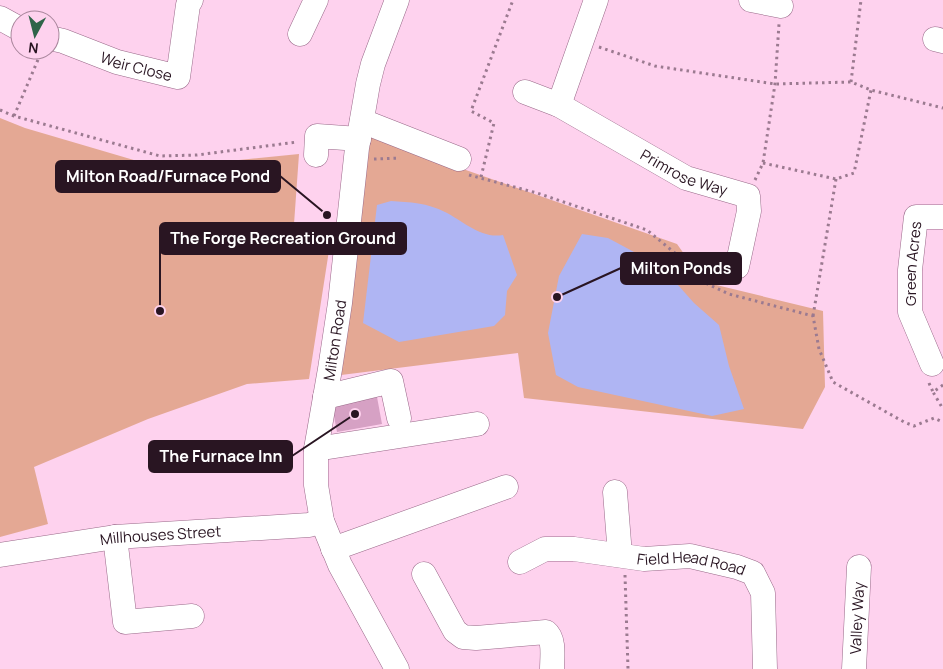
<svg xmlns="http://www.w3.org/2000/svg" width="943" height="669" viewBox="0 0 943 669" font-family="Manrope,sans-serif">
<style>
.green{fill:#e4a894}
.water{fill:#afb5f3}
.building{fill:#d6a1c4}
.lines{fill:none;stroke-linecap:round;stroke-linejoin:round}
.minor-casing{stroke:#996989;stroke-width:25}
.path{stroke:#9b7a90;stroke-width:3;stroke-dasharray:2.5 4;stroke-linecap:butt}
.minor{stroke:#fff;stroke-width:24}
.labels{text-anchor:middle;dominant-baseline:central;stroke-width:4.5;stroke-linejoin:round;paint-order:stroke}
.street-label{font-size:15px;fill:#291522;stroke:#fed2ee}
.leader{fill:none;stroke:#291522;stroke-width:2}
.callout-dot{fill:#291522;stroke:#fed2ee;stroke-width:2}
.callout{fill:#291522;stroke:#291522;stroke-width:2}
.callout-label{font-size:16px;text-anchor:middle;font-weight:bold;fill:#fff}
</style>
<rect width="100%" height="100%" fill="#fed2ee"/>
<g class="green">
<polygon points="0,118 25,128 161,168 299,154 293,238 330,244 309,379 247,384 148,419 34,467 48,524 0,537"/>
<polygon points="369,136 677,244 704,282 823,311 825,387 803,429 524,398 518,353 341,375"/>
</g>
<g class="water">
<path d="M 391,201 C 409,202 428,203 445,212 C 463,221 481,239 503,235 L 517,275 L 507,291 L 505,315 L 494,326 L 399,342 L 363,323 L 377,205 Z"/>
<polygon points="582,234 608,238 662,267 694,303 719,325 729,366 744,409 712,416 578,387 556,375 548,333 559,276"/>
</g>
<polygon class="building" points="377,397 382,424 337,432 332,405"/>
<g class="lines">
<defs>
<g id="minor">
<polyline points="751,0 781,6"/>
<polyline points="0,18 20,29"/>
<polyline points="300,34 316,0"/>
<path id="s1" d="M 50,38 L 63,41 L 117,62 L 178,77 L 188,5 L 191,0"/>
<polyline points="935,39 943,41"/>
<path id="s2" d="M 525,92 L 559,105 L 686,178 L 748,196 L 749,211 L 737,267"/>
<polyline points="559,105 596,0"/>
<polyline points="362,121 459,159"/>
<polyline points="316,155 317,136 359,139"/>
<path id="s3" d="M 932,364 L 910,312 L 910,270 L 916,217 L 943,217"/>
<polyline points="325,397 391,381 399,418"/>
<polyline points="316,449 477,424"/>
<polyline points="615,492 620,555"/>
<polyline points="115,537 125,622 192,616"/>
<polyline points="333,549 506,487"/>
<path id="s4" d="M 0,555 L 115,537 L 309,525 L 322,521"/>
<path id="s5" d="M 520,562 L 545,549 L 574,549 L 644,559 L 690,556 L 737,567 L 753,573 L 763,593 L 765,669"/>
<path d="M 424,574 L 455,631 L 463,637 L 476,638 L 546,632 C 555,639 552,658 552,669"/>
<path id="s6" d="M 397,669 L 340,565 L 322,521 L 316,485 L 316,449 L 330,369 L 340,303 L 357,148 L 368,84 L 373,64 L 397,0"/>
<path id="s7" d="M 854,669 L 859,567"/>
</g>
</defs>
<use href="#minor" class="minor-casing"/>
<g class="path">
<polyline points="599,47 655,66 775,84 851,82 871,90 943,108"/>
<polyline points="851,82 861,0"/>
<polyline points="0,110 14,116 160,156 197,155 297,142"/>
<polyline points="14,116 40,55"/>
<polyline points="374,159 400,158"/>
<polyline points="763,163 836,179 854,173 871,90"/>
<polyline points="469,175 537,193 647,230 687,263 703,282 729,294 813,316 819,349 833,382 904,422 914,426 934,418 943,422"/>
<polyline points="481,177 494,123 471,111 513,0"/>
<polyline points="755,180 763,163 775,84 779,24"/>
<polyline points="813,316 836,179"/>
<polyline points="929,383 933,392"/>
<polyline points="943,385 933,392 943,409"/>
<polyline points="625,575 628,669"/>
</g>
<use href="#minor" class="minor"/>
</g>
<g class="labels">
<g class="street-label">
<text stroke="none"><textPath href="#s1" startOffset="91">Weir Close</textPath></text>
<text stroke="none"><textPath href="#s2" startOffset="179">Primrose Way</textPath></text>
<text stroke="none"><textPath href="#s3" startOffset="105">Green Acres</textPath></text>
<text stroke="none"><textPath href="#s6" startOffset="349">Milton Road</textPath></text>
<text stroke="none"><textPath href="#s4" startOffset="162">Millhouses Street</textPath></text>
<text stroke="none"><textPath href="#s5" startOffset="176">Field Head Road</textPath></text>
<text stroke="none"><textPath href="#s7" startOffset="51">Valley Way</textPath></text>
</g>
</g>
<path class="leader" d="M327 215L280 176M160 311L160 239M557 297L621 268M355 414L292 456"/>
<g class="callout-dot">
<circle cx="327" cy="215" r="5"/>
<circle cx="160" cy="311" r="5"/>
<circle cx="557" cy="297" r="5"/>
<circle cx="355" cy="414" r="5"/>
</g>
<g class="callout">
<rect x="56" y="161" width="224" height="31" rx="5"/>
<rect x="160" y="223" width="246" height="31" rx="5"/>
<rect x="621" y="253" width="120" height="31" rx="5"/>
<rect x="149" y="441" width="143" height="31" rx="5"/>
</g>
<g class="callout-label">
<text x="168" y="182">Milton Road/Furnace Pond</text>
<text x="283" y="244">The Forge Recreation Ground</text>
<text x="681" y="274">Milton Ponds</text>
<text x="221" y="462">The Furnace Inn</text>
</g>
<g transform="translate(35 35) rotate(187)"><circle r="24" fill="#fed2ee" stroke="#a9869c"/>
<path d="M0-4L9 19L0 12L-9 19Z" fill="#2f6449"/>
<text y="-8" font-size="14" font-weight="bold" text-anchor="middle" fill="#291522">N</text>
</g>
</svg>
